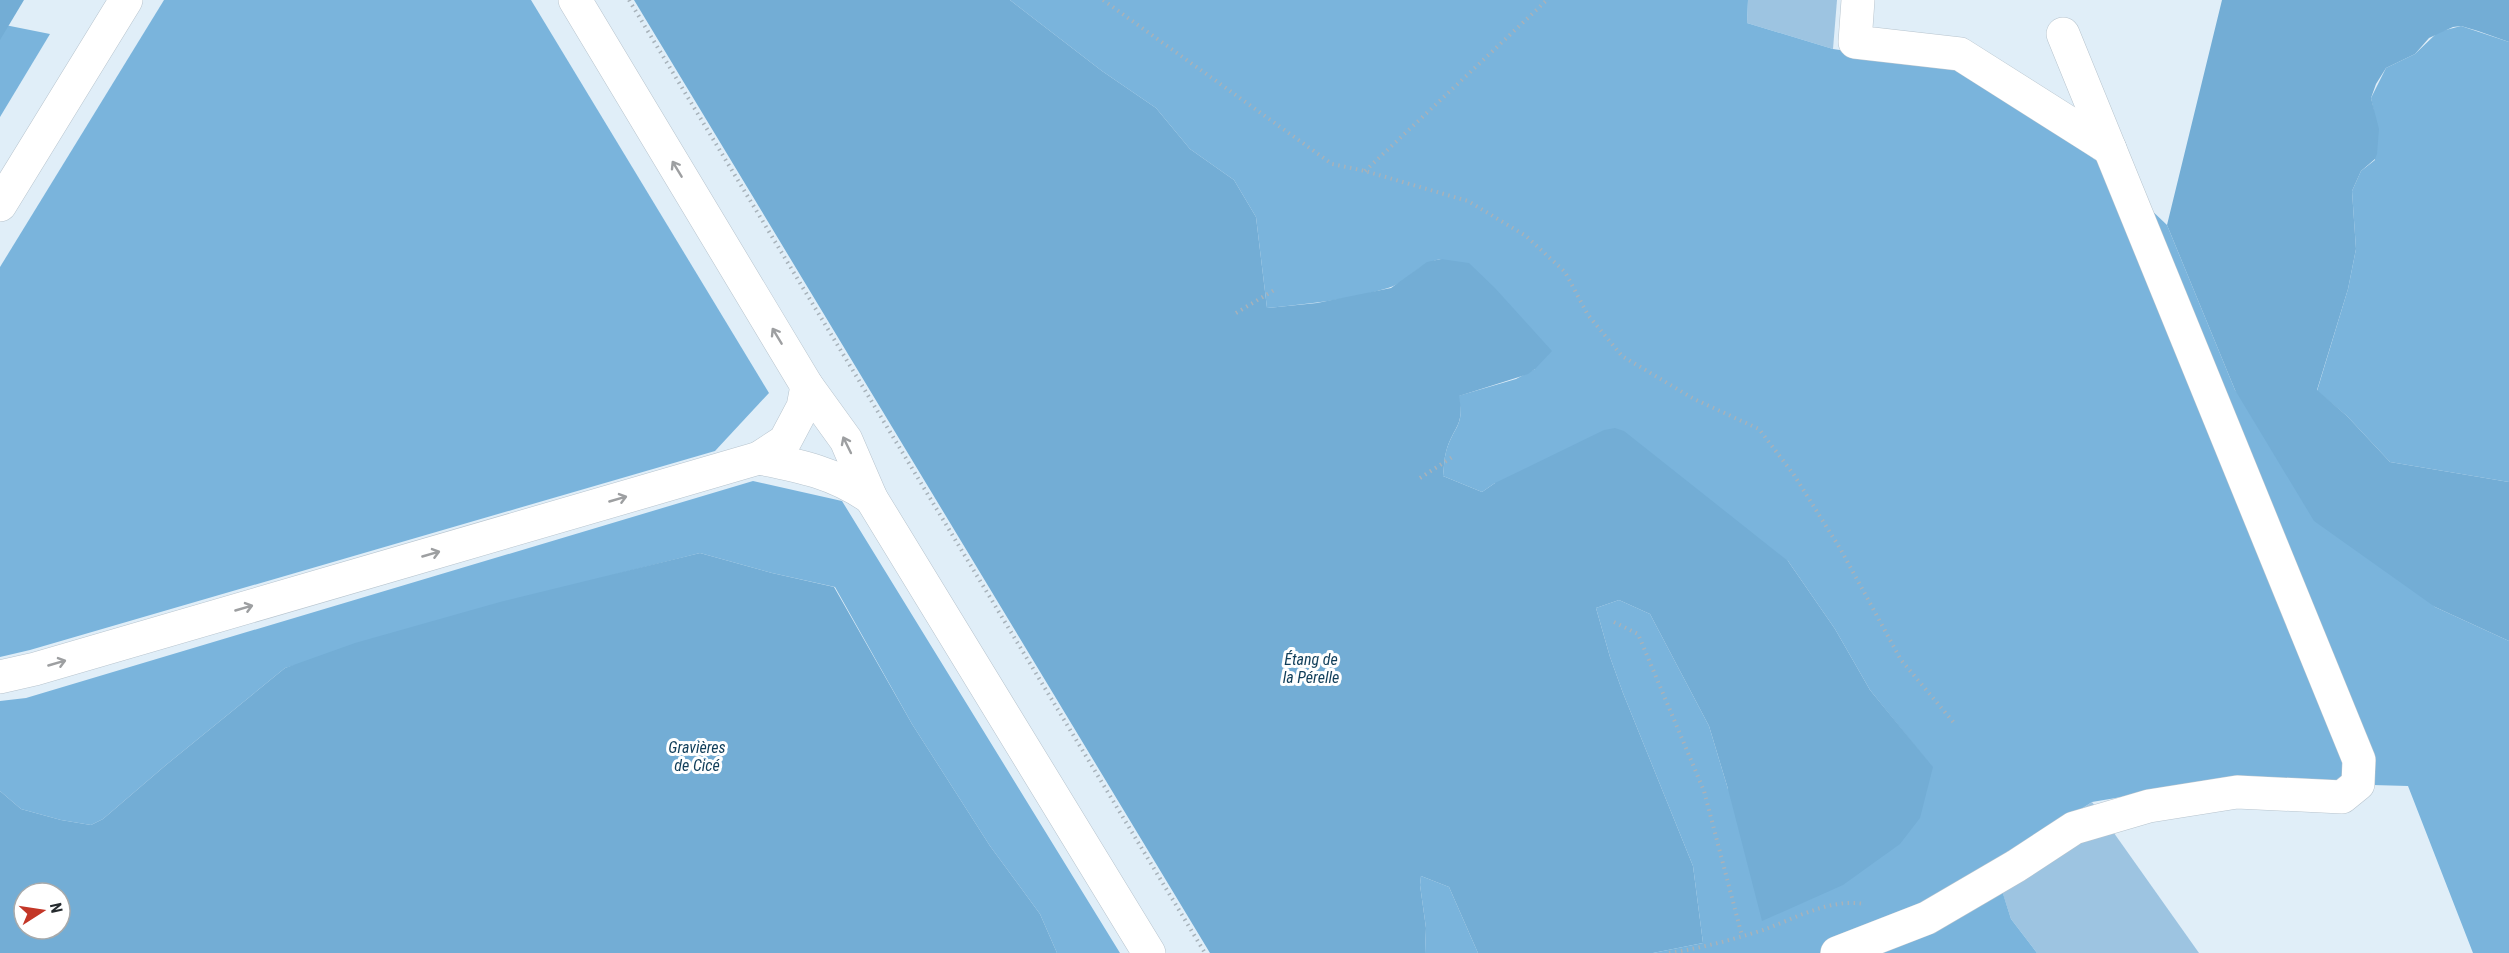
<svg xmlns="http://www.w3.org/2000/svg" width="2509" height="953" viewBox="0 0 2509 953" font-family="'Roboto Condensed',sans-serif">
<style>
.green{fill:#9dc4e1}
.forest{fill:#7ab4dc}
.water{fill:#73add5;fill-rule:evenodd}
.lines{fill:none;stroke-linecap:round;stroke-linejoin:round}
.minor-casing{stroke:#b7c4ce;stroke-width:34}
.secondary-casing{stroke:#b7c4ce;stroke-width:34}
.path{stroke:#a7b2ba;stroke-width:4;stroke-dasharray:1.5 4.5;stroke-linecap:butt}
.minor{stroke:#fff;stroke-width:33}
.secondary{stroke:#fff;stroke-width:33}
.oneway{stroke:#9d9fa1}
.labels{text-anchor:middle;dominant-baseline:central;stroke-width:6;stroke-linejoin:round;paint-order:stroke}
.water-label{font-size:16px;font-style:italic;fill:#0f3d59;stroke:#fff}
</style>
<rect width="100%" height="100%" fill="#e0eef8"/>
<g class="green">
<polygon points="1748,0 1837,0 1833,49 1747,23"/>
<polygon points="2092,802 2199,953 2037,953 2011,919 1994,866"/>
</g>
<g class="forest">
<polygon points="164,0 531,0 769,393 715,451 30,650 0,657 0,267"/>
<path d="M 1010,0 L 1748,0 L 1747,23 L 1833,49 L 1960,68 L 2106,167 L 2167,225 L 2235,390 L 2435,607 L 2509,641 L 2509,953 L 2473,953 L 2408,786 L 2337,784 L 2245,776 L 2092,802 L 1994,865 L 2011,919 L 2037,953 L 1653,953 L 1703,943 L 1693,866 L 1623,693 L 1610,657 L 1596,608 L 1619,600 L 1650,614 L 1709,726 L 1728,789 L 1932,767 L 1870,690 L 1835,629 L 1788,561 L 1495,483 L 1482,492 L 1443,476 C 1444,468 1444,459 1446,452 C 1453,426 1466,426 1458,396 L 1516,379 L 1535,369 L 1441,259 C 1416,264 1408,282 1388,288 C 1349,300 1308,304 1267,308 L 1256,217 L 1234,180 L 1190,149 L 1156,108 L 1102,71 Z"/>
<polygon points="0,24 50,34 0,117"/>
<polygon points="2461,26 2509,42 2509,482 2390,462 2347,416 2317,391 2348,289 2356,249 2352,191 2361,171 2375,160 2374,112 2371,98 2386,68 2415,54 2438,32"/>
<polygon points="753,481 842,501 1120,953 1057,953 1040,914 990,846 912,724 835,587 772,573 700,553 617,574 285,668 166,765 103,819 91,825 61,820 21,809 0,791 0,701 26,698"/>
<polygon points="1421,876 1449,887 1478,953 1425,953 1426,928 1420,885"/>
</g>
<g class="water">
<polygon points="0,0 24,0 0,40"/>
<path d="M 634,0 L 1010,0 L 1102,71 L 1156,108 L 1190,149 L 1234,180 L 1256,217 L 1267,308 L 1317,303 L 1391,288 L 1427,262 L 1441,259 L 1469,263 L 1495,288 L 1552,351 L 1535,369 L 1528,374 L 1459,396 C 1465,427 1453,426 1446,452 C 1444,459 1444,468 1443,476 L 1482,492 L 1495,483 L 1604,430 L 1615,428 L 1624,431 L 1788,561 L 1835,629 L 1870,690 L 1933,767 L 1920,818 L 1900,844 L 1843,885 L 1762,921 L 1728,789 L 1709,726 L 1650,614 L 1619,600 L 1596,608 L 1610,657 L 1623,693 L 1693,866 L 1703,943 L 1653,953 L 1478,953 L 1449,887 L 1421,876 L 1420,885 L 1426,928 L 1425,953 L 1210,953 Z"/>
<polygon points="2222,0 2509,0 2509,42 2478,31 2461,26 2453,27 2429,38 2415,54 2386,68 2376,84 2371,98 2379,129 2377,154 2375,159 2361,171 2352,191 2356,249 2348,289 2317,390 2347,416 2390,462 2509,482 2509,641 2435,607 2314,521 2235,390 2167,225"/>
<path d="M 700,553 L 772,573 L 834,587 L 912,724 L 990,846 L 1040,914 L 1057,953 L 0,953 L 0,791 L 21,809 L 61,820 L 91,825 L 103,819 L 166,765 L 285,668 L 355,643 L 500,602 ZM 24,893 L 60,893 L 60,929 L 24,929 Z"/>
</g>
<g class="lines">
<defs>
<g id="minor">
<polyline points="1858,0 1855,42 1960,54 2110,149"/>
<polyline points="1837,953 1927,918 2016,866 2074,828 2149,806 2237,792 2342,797 2358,784 2359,760 2063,34"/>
</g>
<g id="secondary">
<polyline points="575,0 807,386 846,440 871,498 1149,953"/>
<polyline points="0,205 126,0"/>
<path d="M 759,458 C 801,466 835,473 871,498"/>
<polyline points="0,677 35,669 759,458 785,441 803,407 807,386"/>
</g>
</defs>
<use href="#minor" class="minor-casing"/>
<use href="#secondary" class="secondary-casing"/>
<g class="path">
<polyline points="629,0 1205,953"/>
<polyline points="1103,0 1332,164 1365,171 1468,201 1526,236 1565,272 1588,315 1622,356 1694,399 1759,429 1794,475 1841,550 1901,660 1955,724"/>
<polyline points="1365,171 1547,0"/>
<polyline points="1236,313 1276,289"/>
<polyline points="1420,478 1454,456"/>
<polyline points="1614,622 1638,634 1704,791 1742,936"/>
<path d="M 1669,953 C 1702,948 1731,940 1763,930 C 1794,919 1830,898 1864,904"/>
</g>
<use href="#minor" class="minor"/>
<use href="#secondary" class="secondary"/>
</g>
<defs><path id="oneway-shaft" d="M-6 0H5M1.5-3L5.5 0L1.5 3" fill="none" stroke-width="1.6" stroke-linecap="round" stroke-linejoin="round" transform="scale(1.5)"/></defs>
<g class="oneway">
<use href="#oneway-shaft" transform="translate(677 169) rotate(-121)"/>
<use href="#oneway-shaft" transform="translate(777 336) rotate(-121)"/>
<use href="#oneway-shaft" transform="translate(847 445) rotate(-116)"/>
<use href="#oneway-shaft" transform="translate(618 499) rotate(-16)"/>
<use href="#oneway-shaft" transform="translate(431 554) rotate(-16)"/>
<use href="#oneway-shaft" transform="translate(244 608) rotate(-16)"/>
<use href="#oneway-shaft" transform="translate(57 663) rotate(-16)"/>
</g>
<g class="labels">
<g class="water-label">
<text x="1311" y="659">Étang de<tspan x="1311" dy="18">la Pérelle</tspan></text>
<text x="697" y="747">Gravières<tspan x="697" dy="18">de Cicé</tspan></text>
</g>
</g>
<g transform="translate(42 911) rotate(78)"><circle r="28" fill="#ffffff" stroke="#a8aaab" stroke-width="1.5"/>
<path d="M0-4.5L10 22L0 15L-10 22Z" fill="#c33627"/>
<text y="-9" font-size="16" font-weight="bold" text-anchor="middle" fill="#252a2e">N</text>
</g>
</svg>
